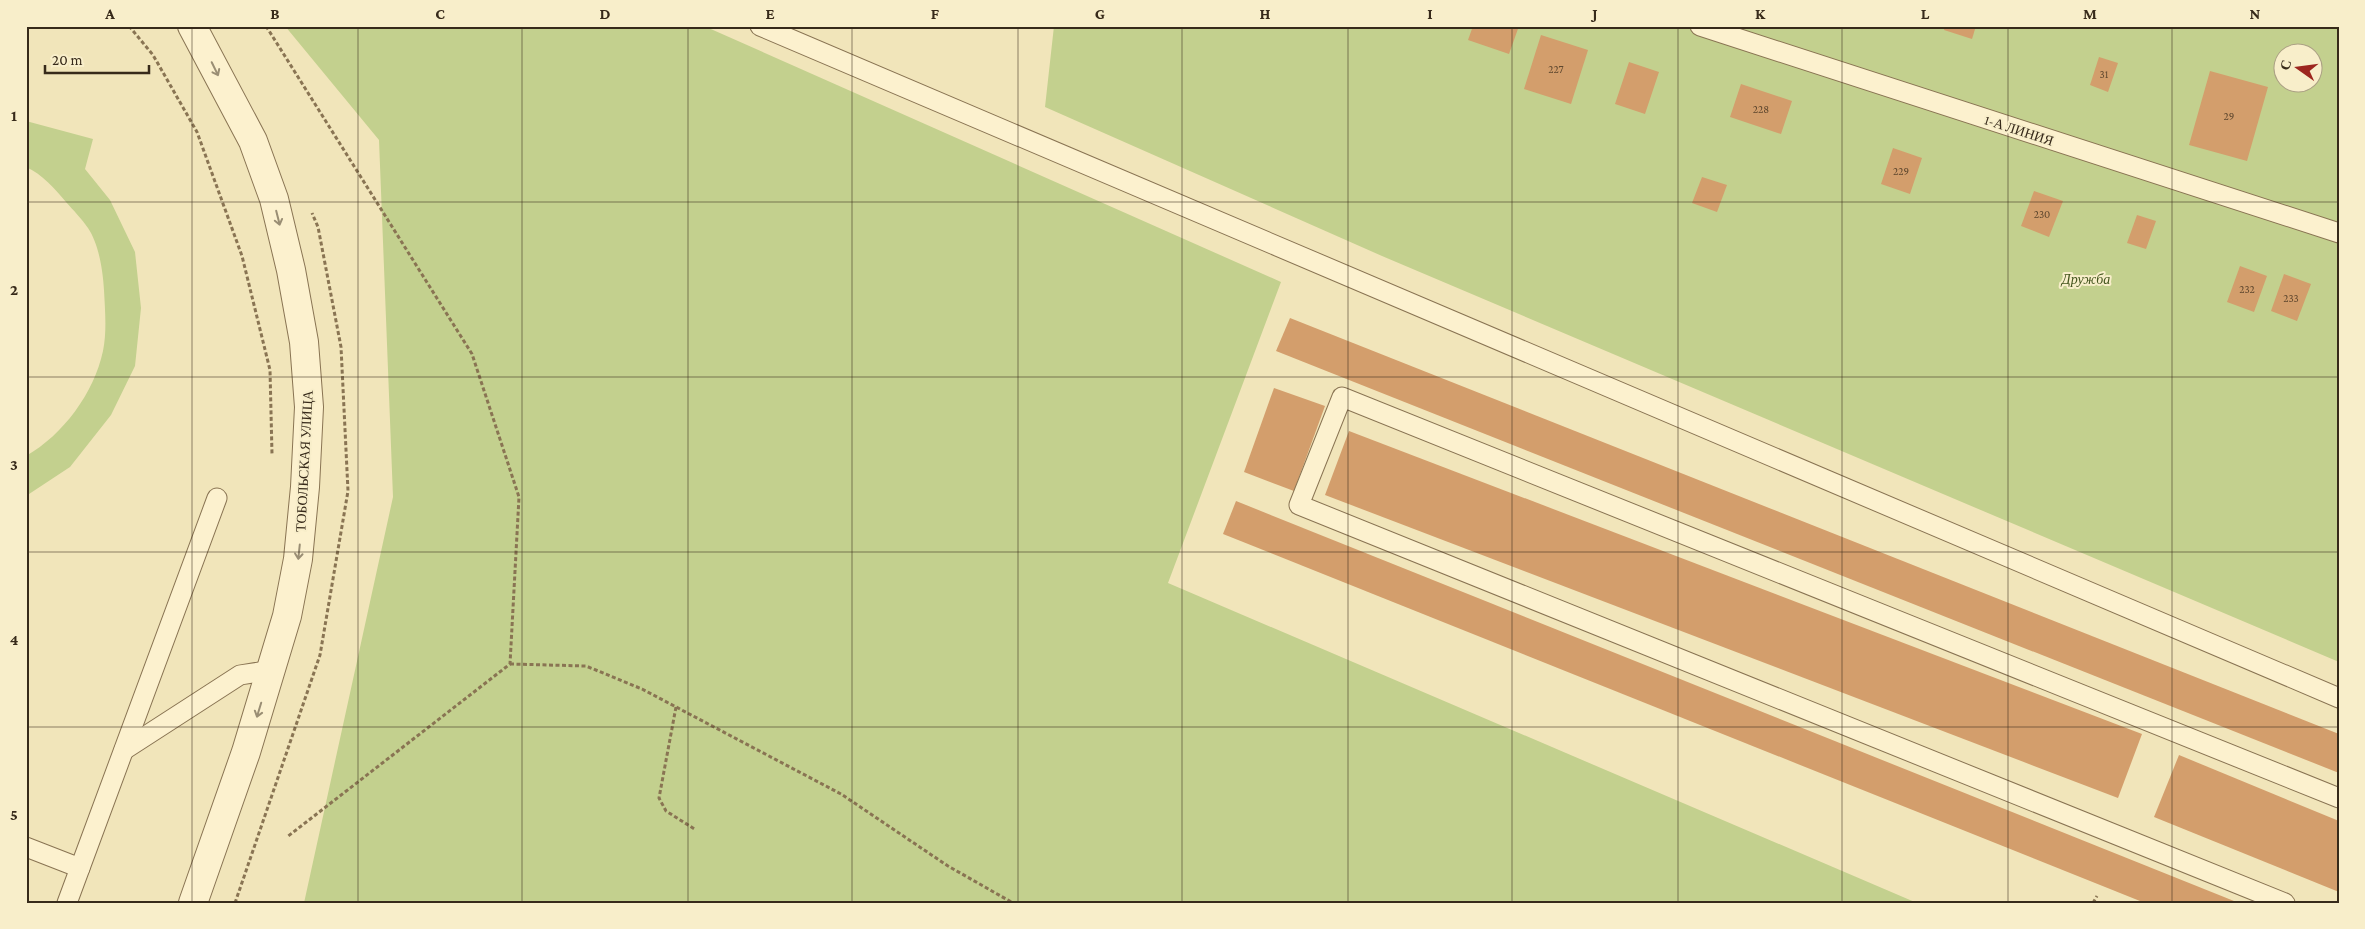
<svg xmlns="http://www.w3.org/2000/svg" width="2365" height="929" viewBox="0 0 2365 929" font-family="'Crimson Pro',serif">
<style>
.green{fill:#c3d08e;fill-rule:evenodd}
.building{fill:#d39e6c}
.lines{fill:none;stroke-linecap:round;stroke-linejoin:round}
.service-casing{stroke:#897453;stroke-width:21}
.minor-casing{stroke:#897453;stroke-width:30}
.path{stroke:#897453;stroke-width:3;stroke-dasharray:4 2.5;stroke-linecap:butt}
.service{stroke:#fcf1ce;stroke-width:19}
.minor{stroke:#fcf1ce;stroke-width:28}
.oneway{stroke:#9a8e74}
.grid{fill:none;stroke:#372a1a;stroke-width:1;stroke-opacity:0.55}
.labels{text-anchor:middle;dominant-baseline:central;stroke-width:4;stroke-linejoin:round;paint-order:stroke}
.number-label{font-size:11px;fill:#5e472e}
.street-label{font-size:14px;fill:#372a1a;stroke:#f8eeca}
.park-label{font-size:14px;font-style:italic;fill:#44551e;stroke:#f8eeca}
.neatline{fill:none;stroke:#372a1a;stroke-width:2}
.grid-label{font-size:16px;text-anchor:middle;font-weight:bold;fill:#372a1a}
</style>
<rect width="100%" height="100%" fill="#f1e5ba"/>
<g class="green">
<polygon points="285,26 704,26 1281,282 1168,583 1917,903 304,903 393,497 379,140"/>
<path d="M 1054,26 L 2339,26 L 2339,662 L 1382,256 L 1045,107 ZM 2282,52 L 2312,52 L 2312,82 L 2282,82 Z"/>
<path d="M 26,121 L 93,139 L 85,169 L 110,200 L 135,252 L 141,308 L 135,366 L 111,415 L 70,467 L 26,496 L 26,456 C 63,435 94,393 103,351 C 107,331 105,310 104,290 C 103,272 99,244 88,228 C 82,219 73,210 66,202 C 55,189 42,174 26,167 Z"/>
</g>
<g class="building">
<polygon points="1473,26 1519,26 1509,54 1468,40"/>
<polygon points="1945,26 1976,26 1972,39 1944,30"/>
<polygon points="1541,35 1588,50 1571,104 1524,89"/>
<polygon points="2099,57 2118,63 2108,92 2090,85"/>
<polygon points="1629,62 1659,72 1645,114 1615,104"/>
<polygon points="2210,71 2268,87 2247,161 2189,145"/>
<polygon points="1741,84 1792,101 1781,134 1730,117"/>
<polygon points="1893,148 1922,158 1910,194 1881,184"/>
<polygon points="1702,177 1727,185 1717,212 1692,203"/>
<polygon points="2034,191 2063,201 2049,237 2021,226"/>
<polygon points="2137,215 2156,221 2146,249 2127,243"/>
<polygon points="2240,266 2267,276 2254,312 2227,302"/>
<polygon points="2284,274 2311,284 2297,321 2271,311"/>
<polygon points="1290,318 2339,734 2339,773 1276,351"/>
<polygon points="1274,388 1325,406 1294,491 1244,472"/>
<polygon points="1349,431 2142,734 2118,798 1325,495"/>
<polygon points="1236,501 2239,903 2145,903 1223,534"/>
<polygon points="2179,755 2339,821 2339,892 2154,817"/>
</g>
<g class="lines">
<defs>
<g id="service">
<polyline points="760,26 2339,698"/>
<polyline points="1700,26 2339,233"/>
<polyline points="124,750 240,675 272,670"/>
<polyline points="26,847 80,868"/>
<polyline points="67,903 217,498"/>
<polyline points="2285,903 1299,505 1342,397 2339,798"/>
</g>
<polyline id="minor" points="192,26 253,141 274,199 291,270 304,342 309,407 305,487 298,559 287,616 246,752 193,903"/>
</defs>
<use href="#service" class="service-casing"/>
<use href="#minor" class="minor-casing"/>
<g class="path">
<polyline points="129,26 153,55 197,132 242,256 270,370 272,454"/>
<polyline points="266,26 472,354 519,497 510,664 287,837"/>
<polyline points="510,664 586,666 642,689 841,794 948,866 1013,903"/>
<polyline points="676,707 659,798 666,811 696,830"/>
<polyline points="235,903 320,655 348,491 341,347 318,227 312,213"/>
<polyline points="2093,903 2097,896"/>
</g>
<use href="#service" class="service"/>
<use href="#minor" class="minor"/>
</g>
<defs><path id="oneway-shaft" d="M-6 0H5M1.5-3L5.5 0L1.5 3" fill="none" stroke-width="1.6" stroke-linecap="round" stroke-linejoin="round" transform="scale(1.25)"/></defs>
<g class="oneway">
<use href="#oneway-shaft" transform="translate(215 69) rotate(64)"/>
<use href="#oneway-shaft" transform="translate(278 218) rotate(76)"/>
<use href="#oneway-shaft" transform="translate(299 552) rotate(96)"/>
<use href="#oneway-shaft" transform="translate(259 710) rotate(107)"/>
</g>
<path class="grid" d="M 192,26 L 192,903M 358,26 L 358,903M 522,26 L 522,903M 688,26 L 688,903M 852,26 L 852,903M 1018,26 L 1018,903M 1182,26 L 1182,903M 1348,26 L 1348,903M 1512,26 L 1512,903M 1678,26 L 1678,903M 1842,26 L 1842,903M 2008,26 L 2008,903M 2172,26 L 2172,903M 26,202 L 2339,202M 26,377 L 2339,377M 26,552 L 2339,552M 26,727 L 2339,727"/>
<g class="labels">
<g class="number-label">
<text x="1556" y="69">227</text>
<text x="2104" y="74">31</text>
<text x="1761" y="109">228</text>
<text x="2229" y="116">29</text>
<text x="1901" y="171">229</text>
<text x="2042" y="214">230</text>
<text x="2247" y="289">232</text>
<text x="2291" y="298">233</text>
</g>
<g class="street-label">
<text transform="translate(2019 130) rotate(18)">1-А ЛИНИЯ</text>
<text transform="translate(304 461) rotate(-87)">ТОБОЛЬСКАЯ УЛИЦА</text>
</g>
<g class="park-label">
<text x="2086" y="279">Дружба</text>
</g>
</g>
<rect width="2365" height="929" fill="none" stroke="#f8eeca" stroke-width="55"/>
<g transform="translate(2298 68) rotate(284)"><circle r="24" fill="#f8eeca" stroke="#aba084"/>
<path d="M0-4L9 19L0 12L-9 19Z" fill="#9d261e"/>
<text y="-8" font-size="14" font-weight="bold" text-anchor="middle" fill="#372a1a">С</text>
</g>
<path d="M45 65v8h104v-8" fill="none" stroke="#372a1a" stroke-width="2.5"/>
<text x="52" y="65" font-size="15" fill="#372a1a" stroke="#f8eeca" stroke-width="4" paint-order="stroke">20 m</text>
<rect x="28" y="28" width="2310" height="874" class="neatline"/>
<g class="grid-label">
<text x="110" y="19">A</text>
<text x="275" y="19">B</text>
<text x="440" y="19">C</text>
<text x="605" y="19">D</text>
<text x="770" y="19">E</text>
<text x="935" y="19">F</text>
<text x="1100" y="19">G</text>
<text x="1265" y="19">H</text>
<text x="1430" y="19">I</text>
<text x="1595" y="19">J</text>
<text x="1760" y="19">K</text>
<text x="1925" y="19">L</text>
<text x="2090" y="19">M</text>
<text x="2255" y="19">N</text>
<text x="14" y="121">1</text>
<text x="14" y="295">2</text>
<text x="14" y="470">3</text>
<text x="14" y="645">4</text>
<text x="14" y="820">5</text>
</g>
</svg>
